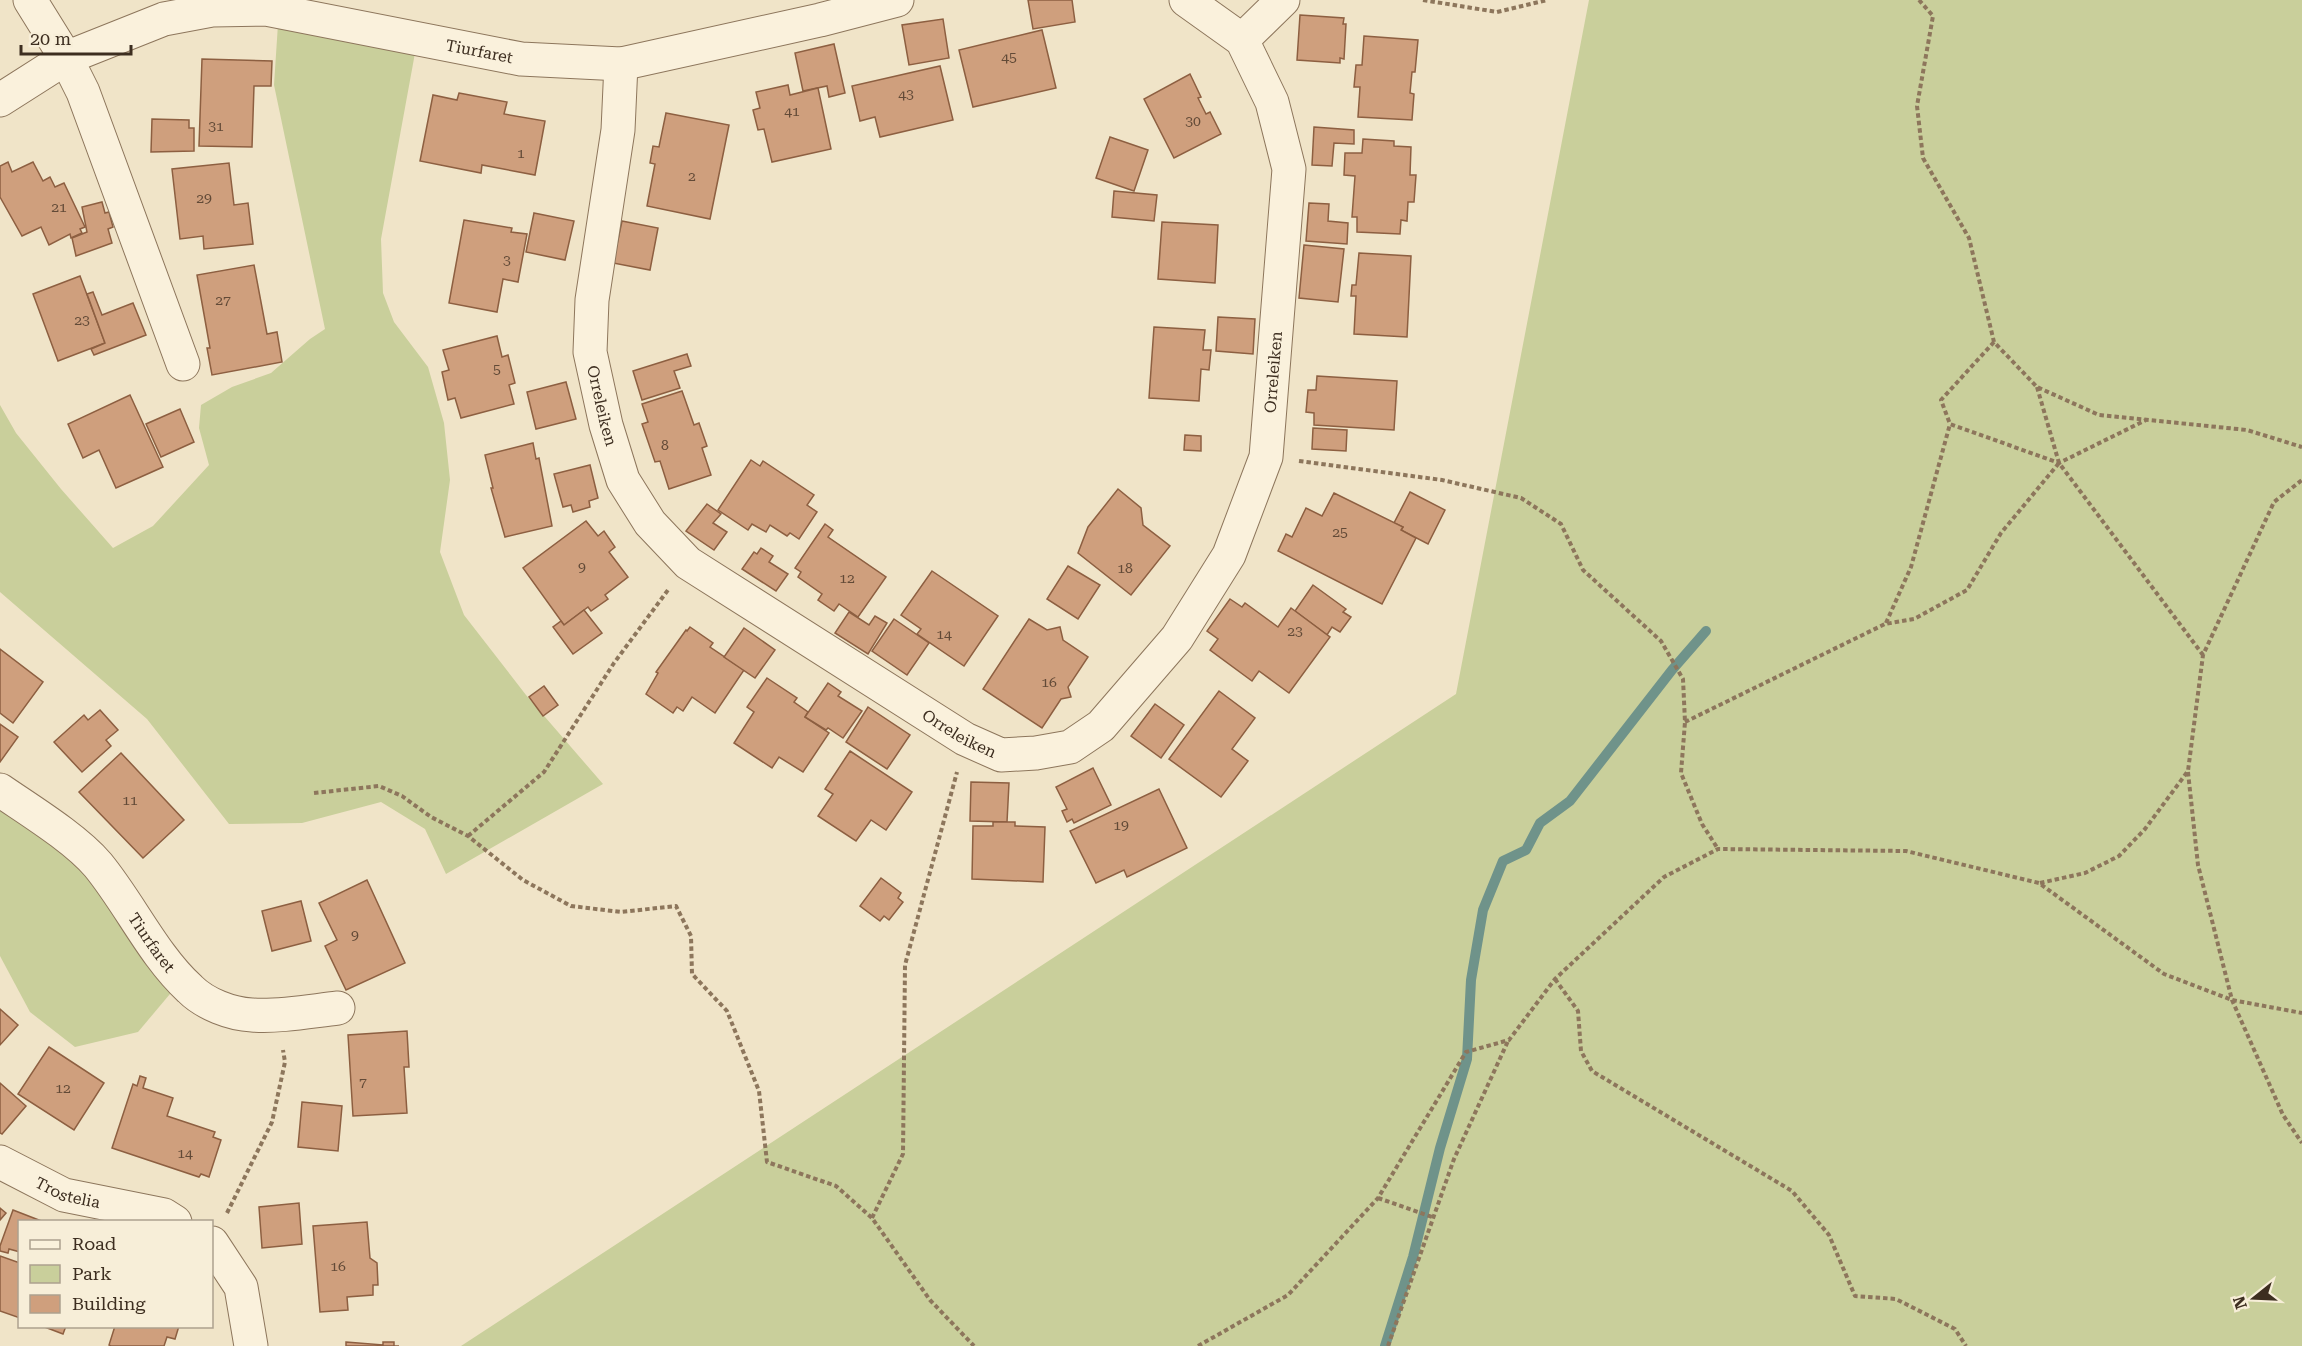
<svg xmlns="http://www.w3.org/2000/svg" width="2302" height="1346" viewBox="0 0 2302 1346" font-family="'Roboto Serif',serif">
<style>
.green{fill:#c9cf9b}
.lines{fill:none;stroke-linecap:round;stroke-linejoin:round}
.stream{stroke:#6f938a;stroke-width:10}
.building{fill:#cf9f7d;stroke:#8d5f41;stroke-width:1.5}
.minor-casing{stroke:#8d765c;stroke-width:35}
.path{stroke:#8d765c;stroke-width:4;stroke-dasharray:4.5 3;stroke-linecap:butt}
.minor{stroke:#faf1dc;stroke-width:33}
.labels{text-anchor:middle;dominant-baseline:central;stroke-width:6;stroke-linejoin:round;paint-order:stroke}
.number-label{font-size:14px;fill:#624a37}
.street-label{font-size:16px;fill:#3d2e20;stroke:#f7eed8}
</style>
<rect width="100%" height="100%" fill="#f0e4c8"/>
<g class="green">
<polygon points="1589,0 2302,0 2302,1346 461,1346 1456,694"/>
<polygon points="278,24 415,53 381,239 383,293 394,322 428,367 444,423 450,480 440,552 464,615 526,695 603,784 446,874 425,829 381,802 302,823 229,824 147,719 0,592 0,405 16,433 61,489 113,548 153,526 209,465 199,428 201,405 232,387 271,373 310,339 325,329 274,85"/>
<polygon points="0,801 78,860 175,988 138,1032 75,1047 30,1012 0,956"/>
</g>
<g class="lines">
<polyline class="stream" points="1385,1346 1413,1257 1440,1148 1467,1059 1471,980 1483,910 1503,861 1526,850 1540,823 1570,801 1672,670 1706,631"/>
</g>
<g class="building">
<polygon points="1028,0 1072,0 1075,22 1033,29"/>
<polygon points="1300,15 1344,18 1343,24 1346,24 1344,59 1340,58 1340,63 1297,60"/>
<polygon points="943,19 949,58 909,65 902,25"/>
<polygon points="1042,30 1056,88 973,107 959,50"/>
<polygon points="1364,36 1418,40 1415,72 1412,72 1410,93 1414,94 1412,120 1358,117 1360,87 1354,87 1356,65 1362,65"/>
<polygon points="834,44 845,93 829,97 827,86 803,91 795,53"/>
<polygon points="202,59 272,61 271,86 254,86 252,147 199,146"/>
<polygon points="940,66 953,120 880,137 875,117 860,121 852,86"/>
<polygon points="1190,74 1201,97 1198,98 1206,114 1210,112 1221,134 1174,158 1144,99"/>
<polygon points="788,85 790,95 818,88 831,149 772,162 764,129 758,130 753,110 760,108 756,92"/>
<polygon points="459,93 507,102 504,114 545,121 535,175 482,165 481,173 420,161 433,95 457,100"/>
<polygon points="666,113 729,125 710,219 647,206 655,164 650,163 653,146 659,147"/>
<polygon points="152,119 189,120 189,128 194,128 194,151 151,152"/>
<polygon points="1314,127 1354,130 1354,144 1334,143 1332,166 1312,165"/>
<polygon points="1110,137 1148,150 1134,191 1096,178"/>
<polygon points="1363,139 1394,141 1394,146 1411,147 1410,175 1416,175 1414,202 1408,202 1407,221 1401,220 1400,234 1357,232 1357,217 1352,217 1355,176 1344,175 1345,153 1362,153"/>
<polygon points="8,162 12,172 33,162 43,181 50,177 55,187 64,183 85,227 80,229 82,233 71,238 70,234 49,245 41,227 22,236 0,197 0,166"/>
<polygon points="229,163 234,205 248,203 253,244 204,249 203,236 180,239 172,169"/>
<polygon points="1114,191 1157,195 1154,221 1112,217"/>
<polygon points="102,202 105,213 109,212 113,227 108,229 112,243 76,256 72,238 87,232 82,207"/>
<polygon points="1309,203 1329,204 1328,221 1348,223 1347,244 1306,241"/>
<polygon points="534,213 574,221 565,260 526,252"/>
<polygon points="464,220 512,228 511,232 527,234 518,282 503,279 497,312 449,303"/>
<polygon points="622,221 658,228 650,270 613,263"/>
<polygon points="1162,222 1218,225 1215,283 1158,279"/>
<polygon points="1304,245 1344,249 1338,302 1299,298"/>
<polygon points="1359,253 1411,256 1407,337 1354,334 1356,296 1351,296 1352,285 1356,285"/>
<polygon points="254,265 267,334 277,332 282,362 212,375 207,348 210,348 197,275"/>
<polygon points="80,276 105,343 58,361 33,294"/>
<polygon points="93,292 102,315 133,303 146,335 94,355 91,349 105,343 87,294"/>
<polygon points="1218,317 1255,319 1253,354 1216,351"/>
<polygon points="1154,327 1205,330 1203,350 1211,350 1209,370 1201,369 1199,401 1149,398"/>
<polygon points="497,336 502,357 508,355 515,383 509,385 514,404 461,418 455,398 448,400 442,372 449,370 443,350"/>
<polygon points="687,354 691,366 674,371 680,388 642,400 633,371"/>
<polygon points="1317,376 1397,381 1394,430 1314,425 1314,413 1306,412 1308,390 1316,390"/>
<polygon points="566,382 576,419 536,429 527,392"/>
<polygon points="682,391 694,425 699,423 707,446 702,448 711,475 669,489 660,461 655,462 642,424 648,422 642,404"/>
<polygon points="130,395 163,467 116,488 99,450 83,458 68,424"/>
<polygon points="180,409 194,442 161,457 146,424"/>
<polygon points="1313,428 1347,430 1346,451 1312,449"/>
<polygon points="1185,435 1201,436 1201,451 1184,450"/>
<polygon points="533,443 536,459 539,458 552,526 505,537 491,488 493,488 485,455"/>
<polygon points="751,460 760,466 763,461 814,495 807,505 817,512 799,539 790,533 787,536 770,525 766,532 752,524 748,530 718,510"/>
<polygon points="590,465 598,498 589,501 590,507 573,512 571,505 563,507 554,474"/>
<polygon points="1118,489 1141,508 1143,525 1170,546 1131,595 1078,553 1088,527"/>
<polygon points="1410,492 1445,510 1428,544 1401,530 1403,527 1394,523"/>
<polygon points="1334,493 1403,527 1401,530 1416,538 1382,604 1278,551 1286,534 1292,537 1306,508 1322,516"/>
<polygon points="707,504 721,514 713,523 727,532 714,550 686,531"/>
<polygon points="586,521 598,536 604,531 615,547 609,552 628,577 605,595 608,599 591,611 588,607 564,625 523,568"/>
<polygon points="825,524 833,530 828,537 886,577 858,617 839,604 834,611 818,600 822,594 798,577 801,572 795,568"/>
<polygon points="761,548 773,556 769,562 788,574 776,591 742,569 754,552 757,554"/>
<polygon points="1068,566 1100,585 1078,619 1047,599"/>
<polygon points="932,571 998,616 964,666 917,634 921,629 901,615"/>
<polygon points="1313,585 1346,609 1343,612 1351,617 1340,632 1332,627 1327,635 1295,611"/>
<polygon points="1230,599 1242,607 1245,603 1278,627 1291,608 1330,637 1289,693 1259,671 1252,681 1210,650 1218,639 1207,631"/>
<polygon points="584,610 602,633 573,654 553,627 561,621 564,625"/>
<polygon points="849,612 869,625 875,616 887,623 868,654 835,633"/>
<polygon points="894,619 929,643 907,675 872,651"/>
<polygon points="1029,619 1047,630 1060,627 1063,640 1088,657 1068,687 1071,697 1061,699 1042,728 983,689"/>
<polygon points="690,627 713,643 710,647 744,670 715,713 692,697 683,711 677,707 673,713 646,694 658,673 656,672 686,630 687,631"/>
<polygon points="744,628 775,650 755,678 724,657"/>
<polygon points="0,649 43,682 13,723 0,713"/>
<polygon points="767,678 797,698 794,702 808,712 805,717 829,733 803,772 779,757 772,768 734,743 754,712 747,707"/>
<polygon points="828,683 841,692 838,696 862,711 843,738 828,728 826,730 805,717"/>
<polygon points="544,686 558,705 543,716 529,697"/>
<polygon points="1219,691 1255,718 1232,749 1248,761 1221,797 1169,759"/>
<polygon points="1155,704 1184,725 1161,758 1131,736"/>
<polygon points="868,707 910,735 887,769 846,742"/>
<polygon points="100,710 118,730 106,740 111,746 82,772 54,742 84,715 88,720"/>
<polygon points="0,724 18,737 0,762"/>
<polygon points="850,751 912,792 886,830 871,820 856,841 818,816 833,794 825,789"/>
<polygon points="121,753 184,820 143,858 79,792"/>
<polygon points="1093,768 1111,805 1074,823 1072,819 1067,822 1062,811 1067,809 1056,787"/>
<polygon points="971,782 1009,783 1007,822 970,821"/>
<polygon points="1159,789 1187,848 1127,877 1124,870 1096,883 1070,831"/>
<polygon points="993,822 1015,822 1015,826 1045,827 1043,882 972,879 973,826 993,826"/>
<polygon points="881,878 901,893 898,898 903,902 889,920 884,916 880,921 860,906"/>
<polygon points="367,880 405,963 346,990 325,946 337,940 319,903"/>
<polygon points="301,901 311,941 272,951 262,911"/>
<polygon points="0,1009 18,1025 0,1045"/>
<polygon points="407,1031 409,1067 404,1067 407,1113 353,1116 348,1035"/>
<polygon points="49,1047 104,1083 74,1130 18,1094"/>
<polygon points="140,1076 146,1078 143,1088 173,1098 167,1116 215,1132 213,1137 221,1140 209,1177 201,1174 199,1177 112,1148 133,1084 137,1086"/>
<polygon points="0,1083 26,1106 2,1134 0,1133"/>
<polygon points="302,1102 342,1106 338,1151 298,1147"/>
<polygon points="299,1203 302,1244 262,1248 259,1207"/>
<polygon points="0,1208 6,1213 0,1220"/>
<polygon points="13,1210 44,1222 20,1222 20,1252 9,1249 8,1253 0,1251 0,1246"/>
<polygon points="367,1222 370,1258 377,1263 378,1285 373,1285 373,1295 347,1297 348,1310 320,1312 313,1226"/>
<polygon points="0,1256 20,1263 20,1318 0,1311"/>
<polygon points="42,1326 66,1326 63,1334"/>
<polygon points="115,1326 179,1326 175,1339 167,1337 164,1346 111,1346 109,1345"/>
<polygon points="346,1342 383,1345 383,1342 394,1342 394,1346 399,1346 346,1346"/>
</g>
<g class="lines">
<defs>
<g id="minor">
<polyline points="30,0 66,58 83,92 183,364"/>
<polyline points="1242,40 1283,0"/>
<path id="s1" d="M 621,64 L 618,130 L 592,300 L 590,352 L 606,425 L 623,480 L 650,523 L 688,563 L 965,739 L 1001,755 L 1036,753 L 1070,747 L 1101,726 L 1177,638 L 1229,555 L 1266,457 L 1289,169 L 1272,102 L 1242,40 L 1186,0"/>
<path id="s2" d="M 0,100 L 66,58 L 164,19 L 212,10 L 266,9 L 521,59 L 621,64 L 820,20 L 897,0"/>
<path id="s3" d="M 0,790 C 29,810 75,838 98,865 C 130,904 153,955 190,989 C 205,1004 231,1014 252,1015 C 280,1017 311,1011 338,1008"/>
<path id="s4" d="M 0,1162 L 64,1195 L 164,1215 L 175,1222"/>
<polyline points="212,1243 241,1287 251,1346"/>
</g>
</defs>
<use href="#minor" class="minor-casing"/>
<g class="path">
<polyline points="1423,0 1497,12 1547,0"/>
<polyline points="1919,0 1933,16 1917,106 1923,158 1969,238 1994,342 2037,387 2099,415 2247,430 2302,447"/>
<polyline points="1994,342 1941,400 1950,424 2059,463 2146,420"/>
<polyline points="2037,387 2059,463 2203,655"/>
<polyline points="1299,461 1442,480 1521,498 1561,524 1583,570 1661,641 1683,679 1685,722 1681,773 1702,824 1718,849"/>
<polyline points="1886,623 1911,567 1950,424"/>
<polyline points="1685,722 1885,624 1914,619 1967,590 2001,533 2059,463"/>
<polyline points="2188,772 2198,865 2232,1000 2283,1115 2302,1143"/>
<polyline points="314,793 379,786 402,796 431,817 468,836 523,880 571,906 621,912 676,906 691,936 692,974 727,1011 759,1091 767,1162 836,1186 872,1218 930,1300 974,1346"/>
<polyline points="468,836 544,772 614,663 668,590"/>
<polyline points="2040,883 2085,873 2119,856 2145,829 2188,771 2203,655 2274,502 2302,480"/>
<polyline points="1555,979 1578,1011 1581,1051 1592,1071 1792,1191 1829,1235 1855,1296 1896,1299 1955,1329 1966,1346"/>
<polyline points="1378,1198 1432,1217"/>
<polyline points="227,1213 272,1122 285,1062 283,1050"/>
<polyline points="872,1218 903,1154 905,965 957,772"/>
<polyline points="1198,1346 1288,1295 1378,1198 1466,1052 1509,1040 1555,979 1664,877 1718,849 1906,851 2039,883 2164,974 2232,1000 2302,1013"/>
<polyline points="1388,1346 1454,1159 1508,1041"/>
</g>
<use href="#minor" class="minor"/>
</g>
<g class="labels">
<g class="number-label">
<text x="1009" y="57">45</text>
<text x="906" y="94">43</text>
<text x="792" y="111">41</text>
<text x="1193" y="121">30</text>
<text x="216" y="126">31</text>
<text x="521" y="153">1</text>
<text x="692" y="176">2</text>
<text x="204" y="198">29</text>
<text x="59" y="207">21</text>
<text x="507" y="260">3</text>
<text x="223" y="300">27</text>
<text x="82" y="320">23</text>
<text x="497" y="369">5</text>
<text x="665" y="445">8</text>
<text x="1340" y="532">25</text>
<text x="582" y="567">9</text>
<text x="1125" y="568">18</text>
<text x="847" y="578">12</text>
<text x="1295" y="631">23</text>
<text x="944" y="634">14</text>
<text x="1049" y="682">16</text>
<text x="130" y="800">11</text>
<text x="1121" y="825">19</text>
<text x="355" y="935">9</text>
<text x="363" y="1082">7</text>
<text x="63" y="1088">12</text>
<text x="185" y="1153">14</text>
<text x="338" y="1266">16</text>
</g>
<g class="street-label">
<text stroke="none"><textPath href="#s2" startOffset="504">Tiurfaret</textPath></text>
<text stroke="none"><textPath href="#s1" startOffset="1407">Orreleiken</textPath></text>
<text stroke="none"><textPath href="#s1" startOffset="345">Orreleiken</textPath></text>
<text stroke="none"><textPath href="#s1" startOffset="849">Orreleiken</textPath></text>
<text stroke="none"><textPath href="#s3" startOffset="218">Tiurfaret</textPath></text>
<text stroke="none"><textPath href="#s4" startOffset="75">Trostelia</textPath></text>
</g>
</g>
<rect x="18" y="1220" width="195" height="108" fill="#f7eed8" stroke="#ada18e" stroke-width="1.5"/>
<rect x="30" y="1240" width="30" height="9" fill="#faf1dc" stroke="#ada18e" stroke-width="1.5"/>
<text x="72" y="1250" font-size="18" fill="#3d2e20">Road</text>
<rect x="30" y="1265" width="30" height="18" fill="#c9cf9b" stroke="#ada18e" stroke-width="1.5"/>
<text x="72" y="1280" font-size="18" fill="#3d2e20">Park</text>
<rect x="30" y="1295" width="30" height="18" fill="#cf9f7d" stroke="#ada18e" stroke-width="1.5"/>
<text x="72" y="1310" font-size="18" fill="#3d2e20">Building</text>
<g transform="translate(2254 1298) rotate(252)" stroke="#f7eed8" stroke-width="4.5" paint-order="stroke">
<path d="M0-4.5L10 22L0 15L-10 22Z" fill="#3d2e20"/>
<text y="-9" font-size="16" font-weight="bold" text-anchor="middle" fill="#3d2e20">N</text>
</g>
<path d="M21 45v9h110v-9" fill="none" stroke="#3d2e20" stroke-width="3"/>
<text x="30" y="45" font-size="18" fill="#3d2e20" stroke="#f7eed8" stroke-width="4.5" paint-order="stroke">20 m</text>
</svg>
